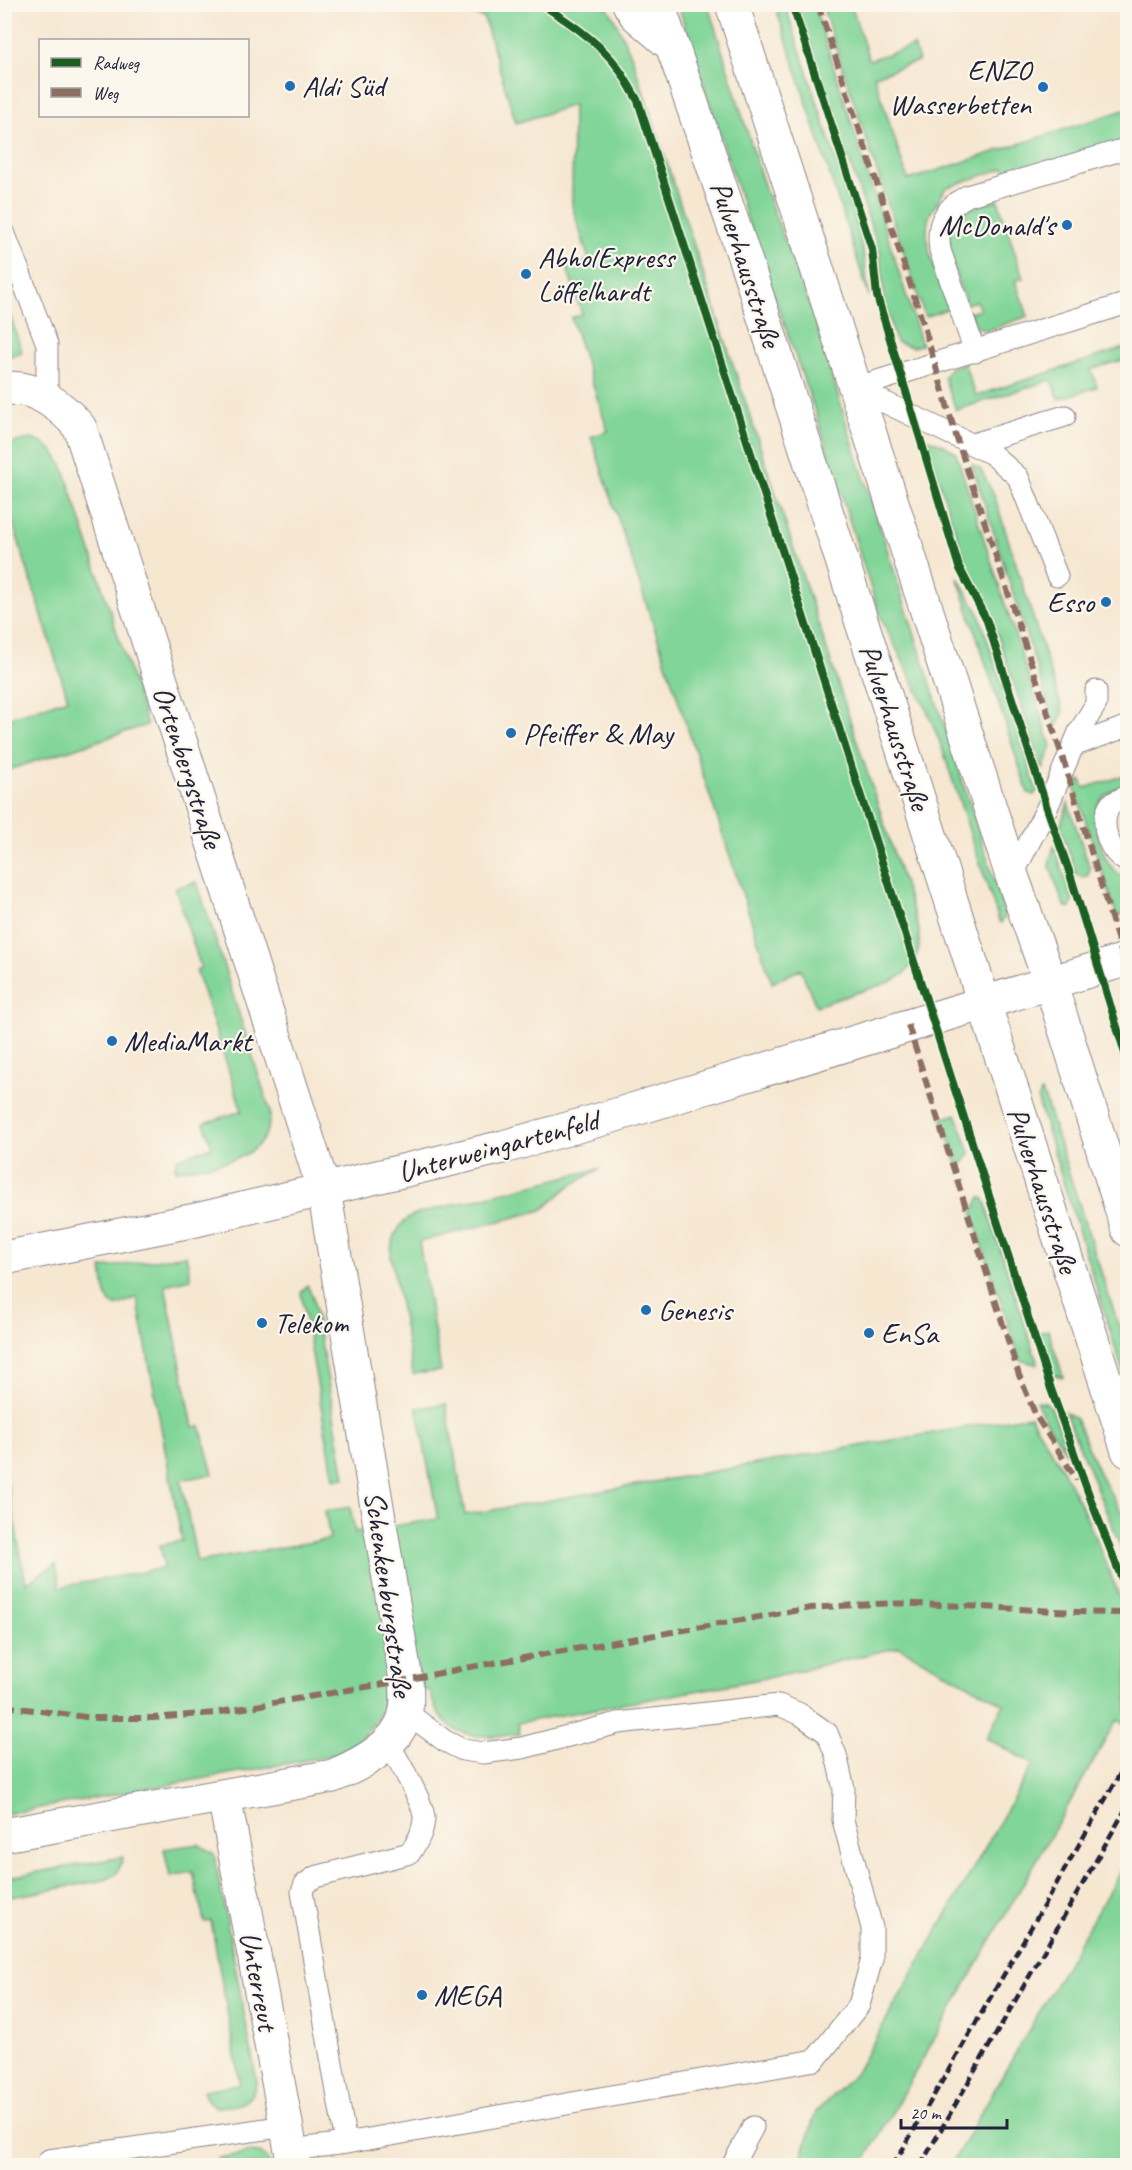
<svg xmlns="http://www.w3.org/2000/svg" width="1132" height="2170" viewBox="0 0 1132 2170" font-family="Caveat,sans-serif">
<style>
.green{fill:#81d598;stroke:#527c6a;stroke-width:1.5}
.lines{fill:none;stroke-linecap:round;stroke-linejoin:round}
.service-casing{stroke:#8c8486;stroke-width:23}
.minor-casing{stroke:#8c8486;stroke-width:35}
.secondary-casing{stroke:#8c8486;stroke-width:35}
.trunk-casing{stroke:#8c8486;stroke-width:35}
.service{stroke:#fff;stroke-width:21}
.minor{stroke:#fff;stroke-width:33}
.secondary{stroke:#fff;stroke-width:33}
.trunk{stroke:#fff;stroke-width:33}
.rail{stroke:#22223b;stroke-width:4.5;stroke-dasharray:9 4.5;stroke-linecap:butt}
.quiet{stroke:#8d6e63;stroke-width:6;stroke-dasharray:12 6;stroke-linecap:butt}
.cycleway-casing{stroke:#fbf7ec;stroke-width:11}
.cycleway{stroke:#1b5e20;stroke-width:8}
.poi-dot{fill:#1f6fb2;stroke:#fbf7ec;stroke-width:2}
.labels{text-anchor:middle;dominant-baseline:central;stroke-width:4.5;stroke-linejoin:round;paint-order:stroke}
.poi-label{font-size:30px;fill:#22223b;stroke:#fbf7ec;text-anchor:start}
.street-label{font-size:30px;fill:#22223b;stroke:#fbf7ec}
</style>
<rect width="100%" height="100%" fill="#fbf7ec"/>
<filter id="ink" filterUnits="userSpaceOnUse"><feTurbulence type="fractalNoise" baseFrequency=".0167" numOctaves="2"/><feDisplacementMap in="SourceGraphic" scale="12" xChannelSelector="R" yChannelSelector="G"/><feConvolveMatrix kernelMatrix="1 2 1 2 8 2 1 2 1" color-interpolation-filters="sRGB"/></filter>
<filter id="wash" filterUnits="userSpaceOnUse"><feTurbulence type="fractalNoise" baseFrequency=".008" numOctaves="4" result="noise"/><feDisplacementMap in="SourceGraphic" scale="24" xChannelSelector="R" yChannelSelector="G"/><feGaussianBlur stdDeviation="1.35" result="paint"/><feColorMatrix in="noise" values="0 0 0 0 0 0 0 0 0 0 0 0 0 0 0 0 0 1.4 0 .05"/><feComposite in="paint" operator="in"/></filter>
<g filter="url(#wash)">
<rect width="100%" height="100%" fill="#f6e7d1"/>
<g class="green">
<polygon points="446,5 605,5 613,16 632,57 919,930 919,948 913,964 903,975 890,982 816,1006 801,969 772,983 591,437 608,431 571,318 582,314 567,268 589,260 572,206 573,105 516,123 484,18"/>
<polygon points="678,5 708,5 765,189 816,323 849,432 1003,907 1005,917 1001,923 999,921 941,745 926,708 883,622 873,595 816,414 753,236"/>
<polygon points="775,5 785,5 853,211 863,251 869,296"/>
<polygon points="797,5 814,5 922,345 912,347 896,342 885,304 880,253"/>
<path d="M 822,5 L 851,5 L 869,60 L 914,46 L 919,61 L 874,76 L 908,180 L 1127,109 L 1127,141 L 1013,177 L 1004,168 L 945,188 C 942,198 936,203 931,212 C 918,238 940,283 949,308 L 925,317 Z"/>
<path d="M 998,200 L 1023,278 L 1015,281 L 1028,316 L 986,331 L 977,327 L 969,313 L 980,310 L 976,301 L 966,304 C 957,276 932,230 967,210 C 976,205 988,203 998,200 Z"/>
<polygon points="5,300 22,352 5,358 4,358"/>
<polygon points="1127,347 1127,359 1091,369 1097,387 1059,399 1051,380 956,410 944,377 950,368 964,363 976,396"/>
<polygon points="925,438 942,444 956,453 1051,746 1043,770 992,619 966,563"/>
<path d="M 31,439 C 49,443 56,453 64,469 L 147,725 L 5,771 L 5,719 L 68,699 L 11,517 L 5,518 L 5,444 Z"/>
<polygon points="972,464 981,470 994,495 1063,712 1056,729"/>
<polygon points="957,576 979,614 1037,791 1034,795 1028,793"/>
<path d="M 1127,775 L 1127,784 C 1116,788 1103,794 1098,805 C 1092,819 1102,852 1109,864 C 1114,871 1120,875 1127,878 L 1127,913 L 1117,916 L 1073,783 L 1081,780 L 1084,788 Z"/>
<polygon points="1068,803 1090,869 1088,875 1083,878 1077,875 1060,827"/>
<polygon points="1054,846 1073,901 1070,908 1066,907 1063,903 1049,864"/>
<path d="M 197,882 L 270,1111 C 271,1164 215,1163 176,1170 L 175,1165 L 178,1158 L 212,1147 L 204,1123 L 242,1111 L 196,970 L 201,968 L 175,888 Z"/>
<polygon points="1041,1092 1044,1096 1117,1321 1127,1347 1127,1385 1038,1101"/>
<polygon points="956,1114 970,1153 959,1169 942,1119"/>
<polygon points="601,1168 568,1187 542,1210 419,1242 441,1371 413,1374 391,1257 391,1248 394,1237 401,1225 408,1218 416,1214"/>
<polygon points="980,1197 984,1199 1038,1365 1020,1360 974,1219 973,1212"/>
<path d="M 186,1255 L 191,1279 L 165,1285 L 193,1427 L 200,1426 L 213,1474 L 181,1480 L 197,1562 L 330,1539 L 325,1511 L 350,1507 L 355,1532 L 438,1519 L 417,1408 L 446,1404 L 465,1515 L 1030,1416 L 1062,1468 L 1082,1507 L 1117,1590 L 1127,1621 L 1127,1726 L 1117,1720 L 862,2165 L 799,2165 L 816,2112 L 855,2074 L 1033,1764 L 986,1738 L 1004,1704 L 899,1647 L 772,1677 L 518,1723 L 520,1734 C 490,1737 457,1742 438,1713 C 434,1706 432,1698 429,1690 L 384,1692 C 384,1721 360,1742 335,1755 L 5,1814 L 4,1599 L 9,1598 L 4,1575 L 4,1467 L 26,1583 L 56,1564 L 60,1587 L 164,1568 L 160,1545 L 182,1541 L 137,1297 C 131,1299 124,1304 118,1305 C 103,1308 104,1278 102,1268 Z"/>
<polygon points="307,1285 313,1297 345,1478 334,1479 301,1293"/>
<polygon points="1048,1330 1063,1376 1063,1377 1052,1374 1049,1369 1038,1333"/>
<polygon points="1039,1401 1045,1402 1051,1407 1069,1454 1067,1454 1044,1417 1036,1402"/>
<polygon points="1065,1412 1076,1419 1099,1473 1127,1522 1127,1561"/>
<path d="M 198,1844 L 214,1854 L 257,2082 C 250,2106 238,2106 215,2107 L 207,2100 L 203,2090 L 240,2084 L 211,1921 L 204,1922 L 193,1872 L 170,1876 L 164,1849 Z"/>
<path d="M 123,1857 C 120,1870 117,1875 105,1880 L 5,1898 L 5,1878 Z"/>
<polygon points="1127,1861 1127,2165 951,2165 1109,1891"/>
<polygon points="252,2152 263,2154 272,2165 212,2165 219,2158"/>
</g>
</g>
<g filter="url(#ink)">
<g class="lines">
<defs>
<g id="service">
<polyline points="4,232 47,344 47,398"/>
<path d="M 975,352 L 940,250 C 936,224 943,209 967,196 L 1128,148"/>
<polyline points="855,388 992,454 1018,477 1057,576"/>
<polyline points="855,388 1128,303"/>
<polyline points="973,444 1065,416"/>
<polyline points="1073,746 1128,726"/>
<path d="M 1128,795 L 1111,804 C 1098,823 1108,852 1128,862"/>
<polyline points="1012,876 1047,808 1079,732 1096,704 1096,691"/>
<path d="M 346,2143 L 302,1892 L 305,1884 L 315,1877 L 410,1853 C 417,1842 423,1833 424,1819 C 425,1804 396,1757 388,1742"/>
<polyline points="291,2150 346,2143 815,2060 859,2005 872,1959 872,1928 843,1820 844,1789 836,1755 827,1733 800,1714 779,1705 618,1723 522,1748 483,1753 463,1750 445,1741 406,1712"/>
<polyline points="49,2160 286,2126"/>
<polyline points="732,2166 753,2127"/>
</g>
<g id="minor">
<path d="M 4,389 C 34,384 63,407 80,428 L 324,1190 L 406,1680 C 407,1693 408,1705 404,1718 C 395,1747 359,1765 333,1776 L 4,1835"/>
<polyline points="4,1258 196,1220 503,1147 606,1118 1128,959"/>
<polyline points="224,1796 294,2166"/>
</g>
<g id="secondary">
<polyline points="658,4 749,271 1128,1451"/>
<polyline points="732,4 1012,876 1050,982 1128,1230"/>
</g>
<polyline id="trunk" points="629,4 636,15 671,45"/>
</defs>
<use href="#service" class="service-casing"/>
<use href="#minor" class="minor-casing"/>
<use href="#secondary" class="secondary-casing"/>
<use href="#trunk" class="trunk-casing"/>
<use href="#service" class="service"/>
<use href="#minor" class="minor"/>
<use href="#secondary" class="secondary"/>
<use href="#trunk" class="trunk"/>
<g class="rail">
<polyline points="893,2166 1128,1760"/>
<polyline points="920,2166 1128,1805"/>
</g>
<g class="quiet">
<polyline points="818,4 923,323 956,436 1065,765 1128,974"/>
<polyline points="908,1025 1019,1375 1036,1416 1077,1480"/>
<path d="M 4,1706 L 93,1718 L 153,1718 L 215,1713 L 406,1680 L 465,1668 L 811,1608 C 846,1606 882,1602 917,1604 C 987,1606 1057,1613 1128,1613"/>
</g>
<defs>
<g id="cycleway">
<path d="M 541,4 C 566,20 592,37 612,60 C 622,72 630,87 638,101 L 1051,1389 L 1092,1503 L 1128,1594"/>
<polyline points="792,4 872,249 877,296 959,567 987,621 1047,808 1069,871 1128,1063"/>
</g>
</defs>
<use href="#cycleway" class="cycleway-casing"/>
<use href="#cycleway" class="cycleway"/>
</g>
</g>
<g class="poi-dot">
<circle cx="290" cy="86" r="6"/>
<circle cx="1043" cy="87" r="6"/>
<circle cx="1067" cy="225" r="6"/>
<circle cx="526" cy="274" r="6"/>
<circle cx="1106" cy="602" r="6"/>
<circle cx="511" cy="733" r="6"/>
<circle cx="112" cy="1041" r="6"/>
<circle cx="646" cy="1310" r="6"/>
<circle cx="262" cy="1323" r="6"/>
<circle cx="869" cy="1333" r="6"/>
<circle cx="422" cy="1995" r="6"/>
</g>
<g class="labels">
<g class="poi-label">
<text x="1031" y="70" text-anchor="end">ENZO<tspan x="1031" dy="34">Wasserbetten</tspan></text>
<text x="302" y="86">Aldi Süd</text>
<text x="1055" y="225" text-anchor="end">McDonald's</text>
<text x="538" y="257">AbholExpress<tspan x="538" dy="34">Löffelhardt</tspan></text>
<text x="1094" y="602" text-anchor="end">Esso</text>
<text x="523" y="733">Pfeiffer &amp; May</text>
<text x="124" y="1041">MediaMarkt</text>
<text x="658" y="1310">Genesis</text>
<text x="274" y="1323">Telekom</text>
<text x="881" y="1333">EnSa</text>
<text x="434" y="1995">MEGA</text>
</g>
<g class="street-label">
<text transform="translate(746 264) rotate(72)">Pulverhausstraße</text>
<text transform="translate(895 727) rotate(72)">Pulverhausstraße</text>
<text transform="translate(188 767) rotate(72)">Ortenbergstraße</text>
<text transform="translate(498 1146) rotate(-15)">Unterweingartenfeld</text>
<text transform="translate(1043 1190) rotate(72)">Pulverhausstraße</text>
<text transform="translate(389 1594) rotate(82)">Schenkenburgstraße</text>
<text transform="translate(259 1981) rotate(79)">Unterreut</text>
</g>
</g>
<rect width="1132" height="2170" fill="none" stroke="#fbf7ec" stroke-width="24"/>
<rect x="39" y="39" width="210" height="78" fill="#fbf7ec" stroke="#a4a2a5" stroke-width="1.5"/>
<rect x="51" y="58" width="30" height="9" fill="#1b5e20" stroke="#a4a2a5" stroke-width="1.5"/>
<text x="93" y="69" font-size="18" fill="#22223b">Radweg</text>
<rect x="51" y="88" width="30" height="9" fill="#8d6e63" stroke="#a4a2a5" stroke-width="1.5"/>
<text x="93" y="99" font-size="18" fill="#22223b">Weg</text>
<path d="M901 2119v9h106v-9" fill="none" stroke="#22223b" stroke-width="3"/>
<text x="910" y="2119" font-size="18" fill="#22223b" stroke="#fbf7ec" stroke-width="4.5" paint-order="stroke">20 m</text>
</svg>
